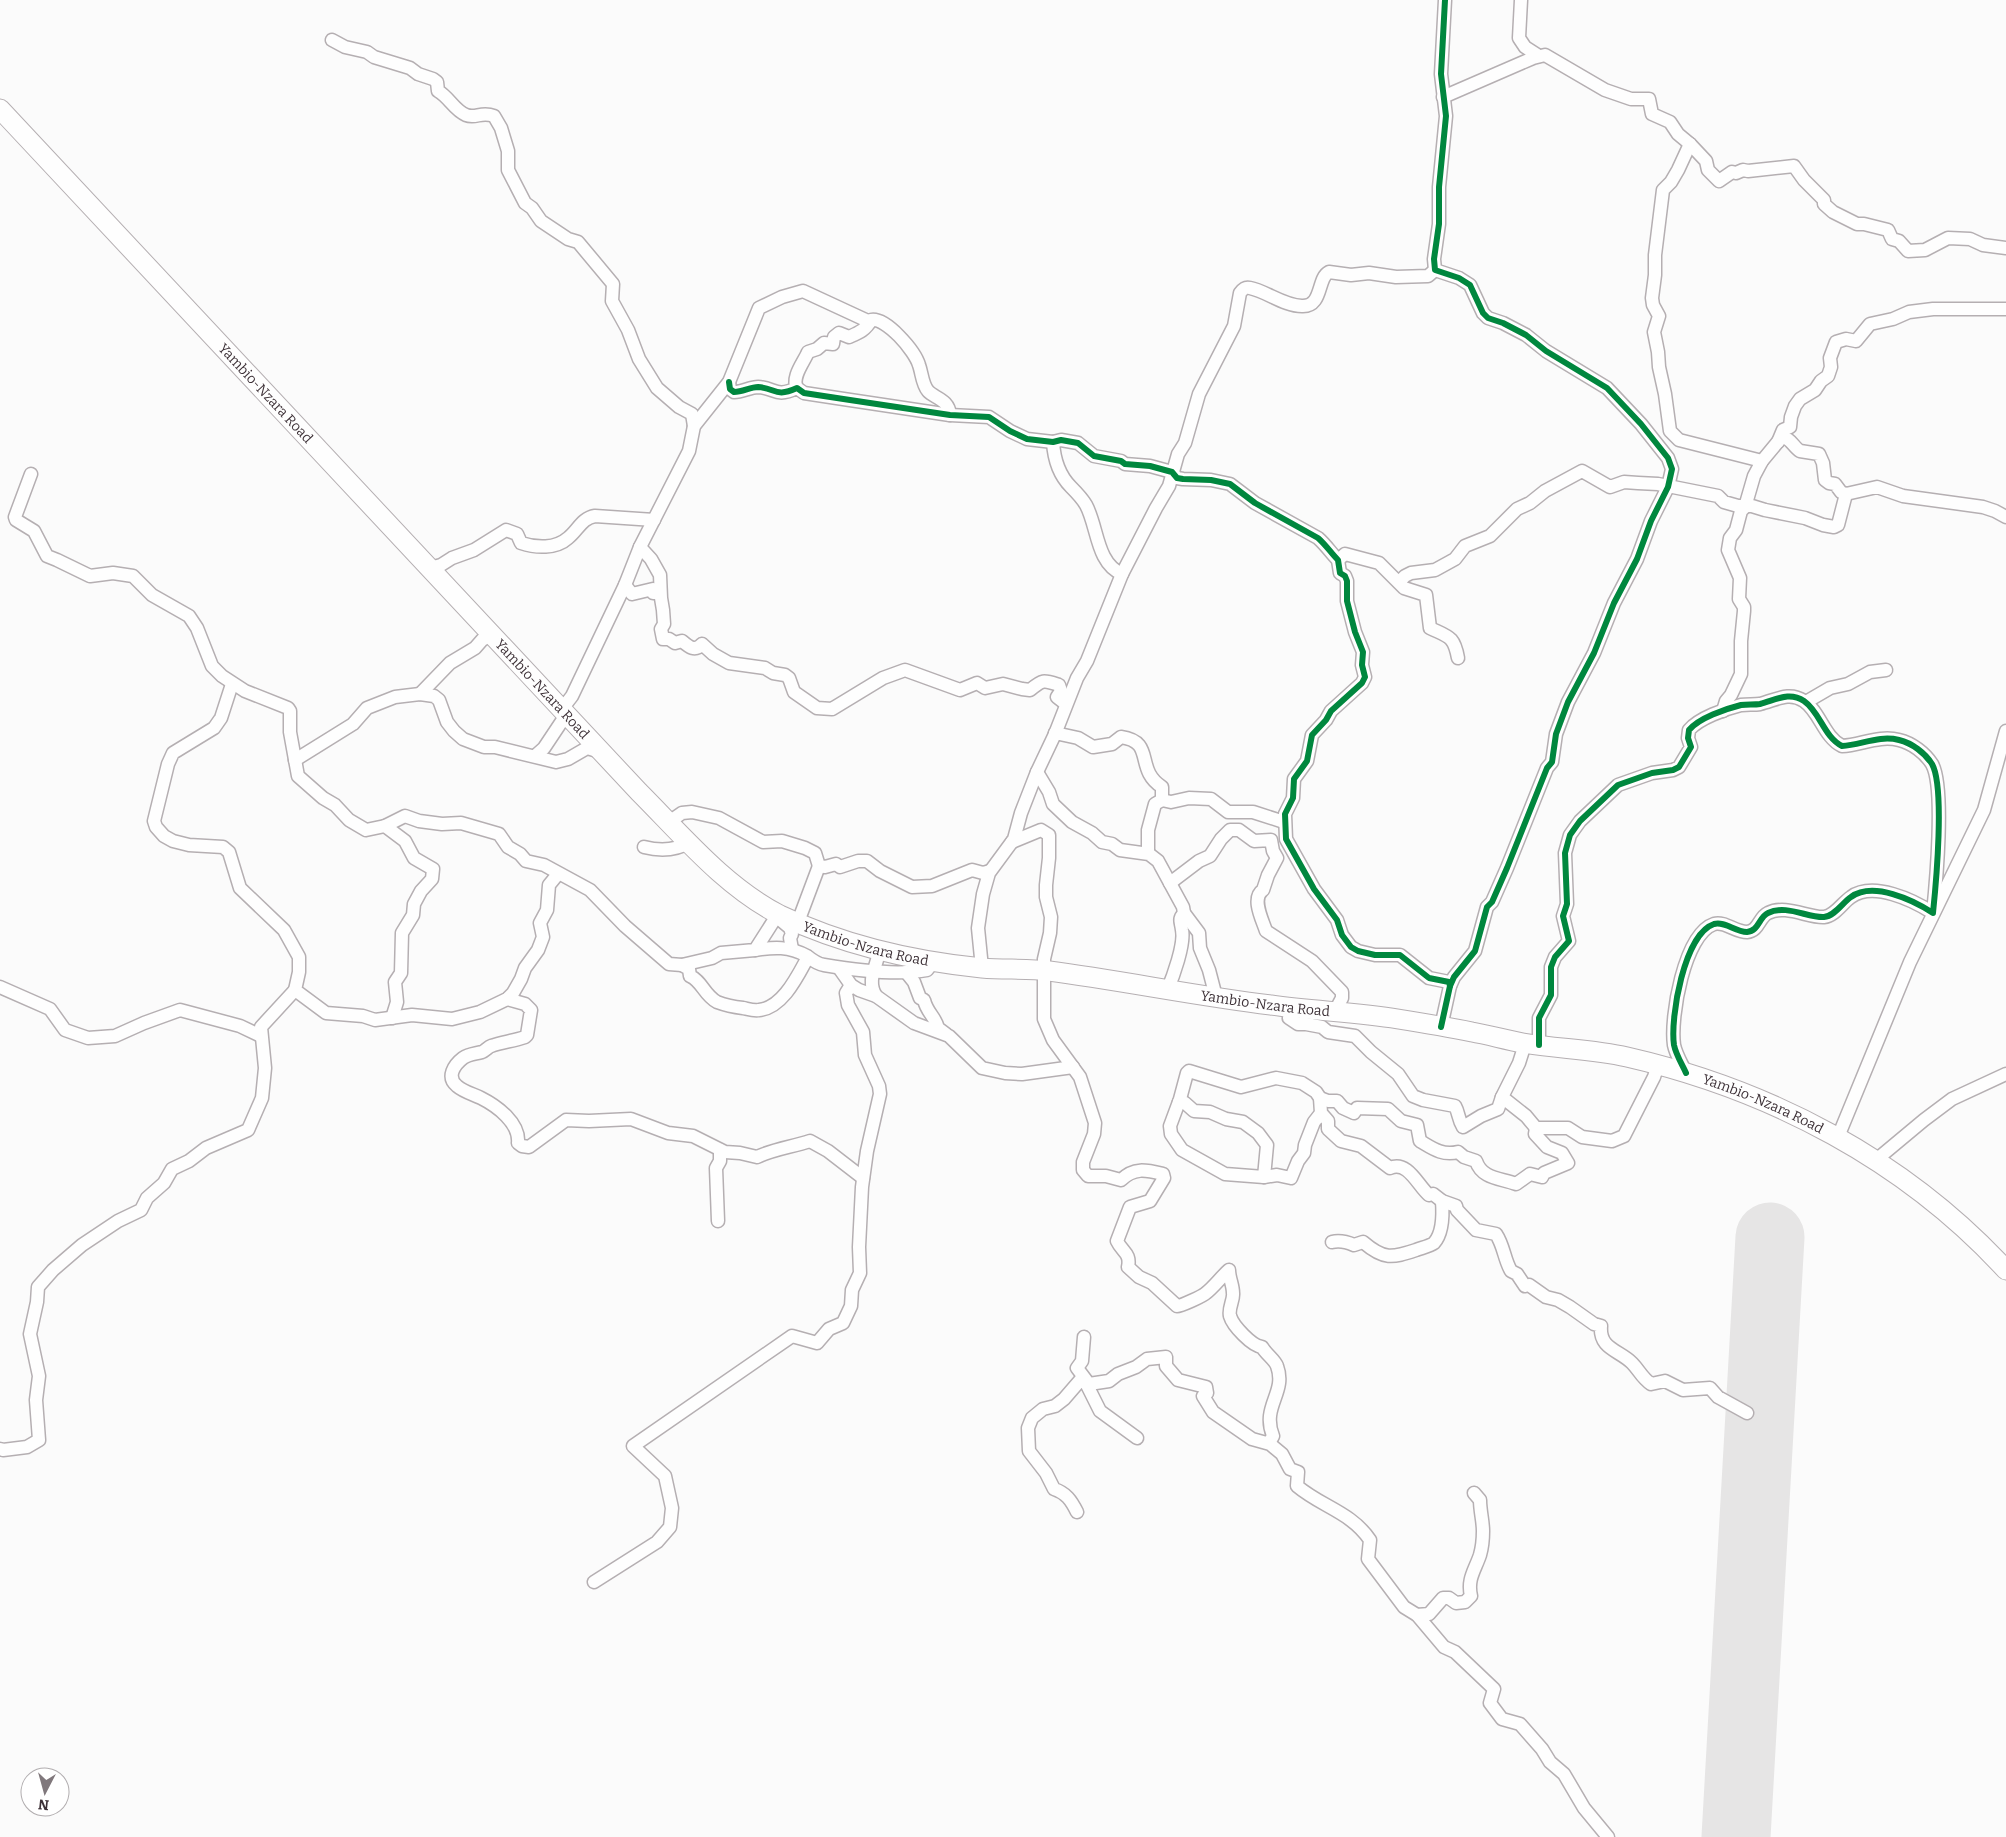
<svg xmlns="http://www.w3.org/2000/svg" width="2006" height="1837" viewBox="0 0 2006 1837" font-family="Bitter,serif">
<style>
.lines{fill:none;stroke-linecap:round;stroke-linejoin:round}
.runway{stroke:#e6e5e5;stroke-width:69}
.minor-casing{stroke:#b5afb2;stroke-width:15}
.primary-casing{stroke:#b5afb2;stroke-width:21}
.minor{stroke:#fefefe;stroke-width:12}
.primary{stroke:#fefefe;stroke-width:19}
.cycleway-casing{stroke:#fff;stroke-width:9}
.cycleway{stroke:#00873e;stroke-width:6}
.labels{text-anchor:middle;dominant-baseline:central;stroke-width:4;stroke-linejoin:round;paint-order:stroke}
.street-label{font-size:14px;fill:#3d3137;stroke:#fff}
</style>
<rect width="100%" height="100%" fill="#fbfbfb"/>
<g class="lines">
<polyline class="runway" points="1736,1837 1770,1237"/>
<defs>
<g id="minor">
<polyline points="1521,0 1519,38 1525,47 1539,56"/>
<path d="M 332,40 L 345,47 L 367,52 L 374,57 L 410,68 L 418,74 L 433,79 L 437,82 L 438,91 C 449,97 454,110 466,115 C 476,119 481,111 494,116 L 501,128 L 508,151 L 508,170 L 525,203 L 532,208 L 541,221 L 568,239 L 578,242 L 613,284 L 612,301 L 628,330 L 639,359 L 657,388 L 679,407 L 692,414 L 694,426"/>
<polyline points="1443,97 1533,58 1545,55 1605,90 1631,99 1649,99 1652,114 1670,122 1678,134 1690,144 1706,161 1708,170 1719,181 1732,172 1736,173 1743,170 1748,171 1794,166 1804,180 1824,200 1824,204 1833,212 1857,224 1864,224 1888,230 1892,239 1899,241 1908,251 1925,250 1948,238 1970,239 1983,245 2006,248"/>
<polyline points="1690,144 1678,170 1671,182 1663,190 1655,255 1655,275 1652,298 1653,305 1659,316 1654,332 1658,352 1659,367 1665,394 1670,431 1679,440 1762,461"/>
<path d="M 729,382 L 730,389 L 734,392 C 743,392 750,387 758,387 C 776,388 775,398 797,388 L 804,393 L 850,400 L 950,415 L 989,417 L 1010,431 L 1027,439 L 1053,442 L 1061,440 L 1078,443 L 1094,456 L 1121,461 L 1125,464 L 1150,466 L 1172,472 L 1177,478 L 1183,479 L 1211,480 L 1230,484 L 1255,503 L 1318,538 C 1326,545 1331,553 1338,560 L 1340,573 L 1345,576 L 1347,581 L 1347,601 L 1355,632 L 1363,652 L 1362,665 L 1365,677 L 1362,683 L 1331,711 L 1326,720 L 1312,735 L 1307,761 L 1294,779 L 1293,798 L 1285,814 L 1286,839 L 1314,889 L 1337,920 L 1342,935 L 1351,947 L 1358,951 L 1375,955 L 1400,955 L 1429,978 L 1449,982 L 1450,986"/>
<path d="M 797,388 C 791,377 804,362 808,352 L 817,349 L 824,343 L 833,344 L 834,337 L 839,333 L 849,337 C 858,333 866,330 871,320 C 886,317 915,351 919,365 C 922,373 922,384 928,391 C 934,398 949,399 950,415"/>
<path d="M 1053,442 C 1054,459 1059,475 1071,487 C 1077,493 1082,498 1086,505 C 1098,527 1096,563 1122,574"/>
<polyline points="1778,442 1783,430 1790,427 1791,417 1795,406 1800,399 1815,390 1821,381 1828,376 1831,367 1830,358 1836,342 1846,339 1856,341 1870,324 1893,319 1909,312 1933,309 2006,309"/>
<polyline points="31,474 15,517 16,520 34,531 47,556 57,560 90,576 113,573 133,576 152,595 189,616 197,628 212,666 222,676 245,691 288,708 290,711 290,732 298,776 323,798 335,805 349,820 366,830 385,826 405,841 414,858 433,869 432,879 421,891 414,904 413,915 402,933 401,973 395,982 397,1002 392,1018"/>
<path d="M 640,547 L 651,559 L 660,575 L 661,598 L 663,610 L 664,624 L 661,629 L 663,639 L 669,639 L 675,643 L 682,641 C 689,647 695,652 702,644 L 713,654 L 729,663 L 765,668 L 773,673 L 785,675 L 789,678 L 794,692 L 817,708 L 832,709 L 883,678 L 905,670 L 960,690 L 977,683 L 985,688 L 1003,684 L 1022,689 L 1030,690 C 1043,679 1044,680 1059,685 L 1061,691 L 1057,697 L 1066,704"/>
<path d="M 1338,560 L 1345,554 L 1379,563 L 1404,588 L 1426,595 L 1430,628 C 1449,637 1454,636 1458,658"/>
<path d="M 430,568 L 441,565 L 452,558 L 474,550 L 506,530 L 517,534 L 521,543 C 536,548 556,549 568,538 C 578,530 582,518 595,516 L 654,520"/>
<polyline points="1399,582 1405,576 1411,573 1435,570 1455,559 1465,546 1490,536 1517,509 1530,503 1545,491 1582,471 1610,487 1624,482 1638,483 1658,484 1718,496 1724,502 1738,506 1752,506 1765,510 1805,518 1823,525 1834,527 1838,525 1846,494"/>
<polyline points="625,585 632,594 653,589 653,593 660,593"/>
<polyline points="232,684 221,718 214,728 173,753 168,764 154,821 156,827 164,836 173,841 189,845 223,847 229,852 240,888 284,930 299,957 299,972 295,990 326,1013 363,1016 375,1020 412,1015 452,1019 480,1012 507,999 513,993 521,979 525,968 538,950 543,937 540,923 547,910 549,885 558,874"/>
<polyline points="420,694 450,663 475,648 482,640 492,634"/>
<polyline points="1806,702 1830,688 1848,684 1870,672 1886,670"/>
<polyline points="562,709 572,696 625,585 640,547 689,451 694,426 729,382 759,308 782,297 803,291 870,322"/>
<path d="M 1723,711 L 1726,701 L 1731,695 L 1741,674 L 1741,641 L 1744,611 L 1744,607 L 1739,599 L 1740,578 L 1728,550 L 1730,538 L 1736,530 L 1741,511 L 1745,507 L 1754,476 L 1762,461 L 1781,438 C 1790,436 1793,447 1800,451 L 1819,454 L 1823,463 L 1825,480 L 1829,483 L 1835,484 L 1841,492 L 1846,494 L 1877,487 L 1903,496 L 1983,507 L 1995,511 L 2006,517"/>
<path d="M 1055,733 L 1078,738 L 1093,747 L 1112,744 L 1121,737 C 1156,742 1134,769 1162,787 L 1162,800 L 1155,804 L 1148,830 L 1148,853"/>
<polyline points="535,756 544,748 566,715"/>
<polyline points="295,760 353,724 367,708 395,697 420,694 434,696 439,700 447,722 454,731 463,739 484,747 495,747 556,762 568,759 587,748 601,752"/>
<path d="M 1037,772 L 1049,792 L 1053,804 L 1072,822 L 1092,833 L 1102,842 L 1112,844 L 1120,850 L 1149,854 L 1158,861 L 1183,907 L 1184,913 C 1178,920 1181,921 1182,930 C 1185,944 1173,977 1167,991"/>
<polyline points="1162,800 1171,802 1189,798 1211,799 1228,812 1253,812 1284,822"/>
<polyline points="669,822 682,813 692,812 719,818 763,842 782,841 805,848 815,853 819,866 825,867 836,864 840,867 858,861 867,861 880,871 912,887 932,886 972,870 983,873 990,871"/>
<polyline points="385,826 405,816 419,821 442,824 461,823 499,834 508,847 520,854 526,861 544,865 590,890 625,926 669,964 682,965 712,958 721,953 755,950 778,914"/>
<path d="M 1012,842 L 1041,830 L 1049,835 L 1049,858 L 1046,885 L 1046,897 L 1051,917 L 1050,933 L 1044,959 L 1044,1019 L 1053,1040 L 1080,1077 L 1095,1123 L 1094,1134 L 1083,1162 L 1083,1170 L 1088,1176 L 1106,1176 L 1121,1180 C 1134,1167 1146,1170 1163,1174 L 1164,1178 L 1150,1201 L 1130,1207 L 1117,1241 C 1122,1252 1131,1253 1128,1267 L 1139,1277 L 1152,1283 L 1177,1306 C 1181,1306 1203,1296 1206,1293 C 1214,1287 1221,1277 1229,1270 C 1229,1278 1233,1285 1233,1293 C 1234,1300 1228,1308 1230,1316 C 1233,1326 1252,1346 1262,1347 C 1266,1354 1275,1360 1277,1366 C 1287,1393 1261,1406 1273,1436 L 1269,1443"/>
<path d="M 644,847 C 660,851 675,851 690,842"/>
<path d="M 1170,883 L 1199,861 L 1210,856 L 1221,839 L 1230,830 L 1239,830 L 1254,841 L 1271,840 L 1273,851 L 1277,858 L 1268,875 L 1263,890 C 1251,898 1262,919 1266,931 L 1312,961 L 1342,992 L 1342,998 L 1334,1013"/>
<polyline points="1184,913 1199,933 1200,948 1209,970 1216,997"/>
<polyline points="778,918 790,928 792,934 790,938 792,949"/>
<polyline points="798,922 819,866"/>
<path d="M 755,950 C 774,947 789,946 807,956 C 812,960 817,964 824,965 C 854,970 896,976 927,970 L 934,961"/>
<path d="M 682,965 L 689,969 L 690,976 C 702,981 704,995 717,1002 C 725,1005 734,1007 743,1008 C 748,1009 754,1011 759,1010 C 783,1008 798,975 808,957"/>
<polyline points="839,968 851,985 859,990 876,996 914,1023 949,1036 982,1068 1005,1073 1022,1074 1073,1067"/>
<path d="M 982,968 L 978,928 L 983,894 L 989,873 L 1014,839 L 1021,813 L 1037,772 L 1055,734 L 1077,678 L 1087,661 L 1122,574 L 1156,508 L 1169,486 L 1178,454 L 1185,443 L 1199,394 L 1234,326 L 1240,293 C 1243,289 1245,287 1250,288 C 1266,291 1284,306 1302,306 C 1323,307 1317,278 1329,272 L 1351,275 L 1369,273 L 1396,277 L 1428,276 L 1435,270"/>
<path d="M 906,972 L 914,982 L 920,998 L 924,1000 C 927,1013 935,1016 938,1028 L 946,1034"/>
<polyline points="0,987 50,1009 65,1030 88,1038 115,1036 144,1023 180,1010 240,1026 261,1036"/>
<path d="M 876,996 C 866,980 877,967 879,951"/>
<path d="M 507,999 L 525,1004 L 531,1010 L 527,1035 L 525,1037 C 514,1041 502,1042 491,1046 C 488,1047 485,1051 482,1052 C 475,1054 469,1054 463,1058 C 454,1065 446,1077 457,1086 C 464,1092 473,1094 481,1098 C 497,1106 520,1123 518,1143 L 522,1146 L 529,1147 L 566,1120 L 589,1121 L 631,1119 L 668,1133 L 693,1136 L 725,1152 L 740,1153 L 757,1157 C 774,1149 792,1147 810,1141 L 828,1151 L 863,1178"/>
<path d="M 1292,1008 L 1289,1018 L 1298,1024 L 1306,1024 L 1322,1027 L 1328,1032 L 1355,1036 L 1371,1052 L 1398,1074 L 1413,1096 L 1423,1100 L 1455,1106 C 1459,1113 1458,1119 1463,1127 L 1481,1116 L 1498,1109 L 1502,1097"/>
<polyline points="1441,1027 1450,986 1454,977 1475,951 1487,907 1492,902 1507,868 1547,768 1552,762 1556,734 1568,702 1594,653 1614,603 1637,559 1651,521 1668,487 1672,469 1668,458 1641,424 1607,388 1546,351 1526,335 1503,323 1488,318 1483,313 1470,285 1459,278 1435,270 1434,259 1439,224 1439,187 1446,116 1441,74 1445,0"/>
<polyline points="1525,1044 1519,1063 1502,1097 1526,1116 1536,1128 1568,1128 1582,1137 1612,1141 1624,1136 1654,1077 1658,1065"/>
<path d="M 1539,1045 L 1539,1018 L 1551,995 L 1551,967 L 1555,957 L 1569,941 L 1563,916 L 1567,904 L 1565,853 L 1570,835 L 1580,821 L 1618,785 L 1652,773 L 1673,770 L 1679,767 L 1691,747 L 1688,738 L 1689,730 C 1699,718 1725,709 1741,705 C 1747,704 1754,705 1760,704 C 1776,700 1789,691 1804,701 C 1820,712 1824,737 1842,746 C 1861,745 1879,735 1899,740 C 1912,743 1925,753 1932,764 C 1945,787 1936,884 1933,913 C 1913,900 1873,881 1851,897 C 1843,902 1835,916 1824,917 C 1808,918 1786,904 1768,913 C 1759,917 1759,931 1747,932 C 1735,932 1725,921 1714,924 C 1684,934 1670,1018 1674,1045 C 1676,1055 1682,1064 1686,1073"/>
<path d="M 1320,1098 L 1328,1101 L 1337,1101 L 1343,1108 L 1354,1113 L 1357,1108 L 1388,1109 L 1401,1121 L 1417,1125 L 1420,1141 C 1432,1148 1442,1156 1458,1152 L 1464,1157 L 1476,1161 C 1482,1179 1500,1178 1516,1184 L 1530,1174 L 1542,1177 L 1544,1173 L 1568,1163 L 1562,1153 L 1547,1147 L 1535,1134 L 1536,1128"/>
<polyline points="1179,1102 1185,1103 1194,1111 1210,1112 1226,1119 1243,1122 1258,1133 1267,1145 1264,1177"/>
<path d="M 1321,1113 L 1314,1122 L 1305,1145 L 1304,1153 L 1298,1161 L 1291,1178 L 1277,1175 L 1264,1177 L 1225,1174 L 1182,1150 L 1171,1134 L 1170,1126 L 1180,1099 L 1187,1073 L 1189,1071 L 1241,1087 L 1276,1078 L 1302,1083 L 1316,1092 L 1320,1098 L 1321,1113 L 1328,1121 L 1328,1129 L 1341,1141 L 1361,1146 L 1390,1168 C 1408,1160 1418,1186 1429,1195 L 1433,1194 L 1442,1201 L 1456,1206 L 1457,1210 L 1476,1230 L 1496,1234 C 1504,1246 1504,1259 1511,1271 L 1517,1274 L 1525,1286 L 1529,1285 L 1546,1297 L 1558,1300 L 1570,1307 L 1594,1324 L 1601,1326 C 1599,1349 1619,1350 1632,1363 C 1639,1370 1642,1378 1651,1384 L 1665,1381 L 1683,1390 L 1710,1388 L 1718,1397 L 1747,1413"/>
<polyline points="1838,1137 1910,962 1984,810 2006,731"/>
<polyline points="1876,1160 1924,1120 1952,1099 2006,1074"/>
<polyline points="718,1221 716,1168 720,1161 720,1150"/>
<path d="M 1332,1242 C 1340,1240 1347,1242 1354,1245 L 1363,1242 C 1384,1260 1392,1258 1416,1250 C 1421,1248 1430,1246 1434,1243 C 1443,1233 1443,1214 1442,1201"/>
<path d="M 1084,1337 L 1082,1361 L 1077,1368 L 1089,1384 L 1109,1381 L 1118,1374 L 1136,1367 L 1147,1359 L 1166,1357 L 1166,1366 L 1178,1380 L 1206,1387 L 1207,1393 L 1203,1396 L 1213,1412 L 1252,1439 L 1270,1444 L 1282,1454 L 1290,1469 L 1298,1472 L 1297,1486 C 1322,1507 1351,1512 1370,1540 L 1368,1559 L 1404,1607 L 1417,1615 L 1444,1647 L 1455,1652 L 1494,1689 L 1490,1703 L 1502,1719 L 1520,1724 L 1542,1749 L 1550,1762 L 1564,1774 L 1584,1808 L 1608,1837"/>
<polyline points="0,1449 3,1450 27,1447 39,1440 36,1400 39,1376 30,1334 37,1302 38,1287 53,1270 82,1245 118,1221 141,1210 147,1198 164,1183 172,1169 189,1161 206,1148 248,1130 262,1098 265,1068 261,1027 295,990"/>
<path d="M 1077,1512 C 1071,1500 1066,1493 1054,1489 L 1046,1473 L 1029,1451 L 1028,1428 L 1032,1418 L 1043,1409 L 1055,1406 L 1064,1399 L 1083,1377 L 1100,1411 L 1137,1438"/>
<polyline points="594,1582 657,1542 670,1527 672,1508 665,1476 633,1446 792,1336 817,1343 829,1329 843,1323 851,1306 852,1290 860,1273 859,1247 862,1187 867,1151 880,1094 879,1086 865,1055 863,1032 848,1005 846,993 851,985"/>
<path d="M 1417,1615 L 1429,1614 L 1443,1598 L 1449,1598 L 1456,1603 L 1465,1602 L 1471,1596 C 1467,1579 1475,1570 1480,1555 C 1482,1548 1483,1539 1483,1531 C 1483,1521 1480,1511 1480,1500 L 1474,1493"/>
</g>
<g id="primary">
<path id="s1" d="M 0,109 L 639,792 C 682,835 725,887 780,915 C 843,945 913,961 982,968 C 1004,970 1027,968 1049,971 C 1124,981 1197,996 1271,1005 C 1313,1011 1356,1012 1398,1019 C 1423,1023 1447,1027 1472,1032 C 1489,1035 1506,1040 1523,1043 C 1558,1049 1592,1049 1627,1057 C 1771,1090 1906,1161 2006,1270"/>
</g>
</defs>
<use href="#minor" class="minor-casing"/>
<use href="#primary" class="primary-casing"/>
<use href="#minor" class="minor"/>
<use href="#primary" class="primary"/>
<defs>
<g id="cycleway">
<path d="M 729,382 L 730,389 L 734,392 C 743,392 750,387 758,387 C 776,388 775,398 797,388 L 804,393 L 850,400 L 950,415 L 989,417 L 1010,431 L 1027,439 L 1053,442 L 1061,440 L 1078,443 L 1094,456 L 1121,461 L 1125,464 L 1150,466 L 1172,472 L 1177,478 L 1183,479 L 1211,480 L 1230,484 L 1255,503 L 1318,538 C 1326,545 1331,553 1338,560 L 1340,573 L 1345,576 L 1347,581 L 1347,601 L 1355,632 L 1363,652 L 1362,665 L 1365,677 L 1362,683 L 1331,711 L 1326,720 L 1312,735 L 1307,761 L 1294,779 L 1293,798 L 1285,814 L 1286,839 L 1314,889 L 1337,920 L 1342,935 L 1351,947 L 1358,951 L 1375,955 L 1400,955 L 1429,978 L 1449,982 L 1450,986"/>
<polyline points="1441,1027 1450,986 1454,977 1475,951 1487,907 1492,902 1507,868 1547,768 1552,762 1556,734 1568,702 1594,653 1614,603 1637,559 1651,521 1668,487 1672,469 1668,458 1641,424 1607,388 1546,351 1526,335 1503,323 1488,318 1483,313 1470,285 1459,278 1435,270 1434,259 1439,224 1439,187 1446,116 1441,74 1445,0"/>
<path d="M 1539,1045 L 1539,1018 L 1551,995 L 1551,967 L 1555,957 L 1569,941 L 1563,916 L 1567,904 L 1565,853 L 1570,835 L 1580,821 L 1618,785 L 1652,773 L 1673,770 L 1679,767 L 1691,747 L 1688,738 L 1689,730 C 1699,718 1725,709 1741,705 C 1747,704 1754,705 1760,704 C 1776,700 1789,691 1804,701 C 1820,712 1824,737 1842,746 C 1861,745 1879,735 1899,740 C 1912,743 1925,753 1932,764 C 1945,787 1936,884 1933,913 C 1913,900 1873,881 1851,897 C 1843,902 1835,916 1824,917 C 1808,918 1786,904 1768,913 C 1759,917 1759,931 1747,932 C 1735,932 1725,921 1714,924 C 1684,934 1670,1018 1674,1045 C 1676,1055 1682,1064 1686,1073"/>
</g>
</defs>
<use href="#cycleway" class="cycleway-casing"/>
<use href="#cycleway" class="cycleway"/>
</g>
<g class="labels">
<g class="street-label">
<text stroke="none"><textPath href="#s1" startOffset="389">Yambio-Nzara Road</textPath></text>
<text stroke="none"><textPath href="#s1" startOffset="794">Yambio-Nzara Road</textPath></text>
<text stroke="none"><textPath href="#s1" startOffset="1214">Yambio-Nzara Road</textPath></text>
<text stroke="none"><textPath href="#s1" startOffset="1619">Yambio-Nzara Road</textPath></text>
<text stroke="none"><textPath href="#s1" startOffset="2129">Yambio-Nzara Road</textPath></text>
</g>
</g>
<g transform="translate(45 1792) rotate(186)"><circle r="24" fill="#ffffff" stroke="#b1adaf"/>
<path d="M0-4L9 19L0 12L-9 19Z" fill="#80787c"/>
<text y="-8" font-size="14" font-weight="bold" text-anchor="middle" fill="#3d3137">N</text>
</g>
</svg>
